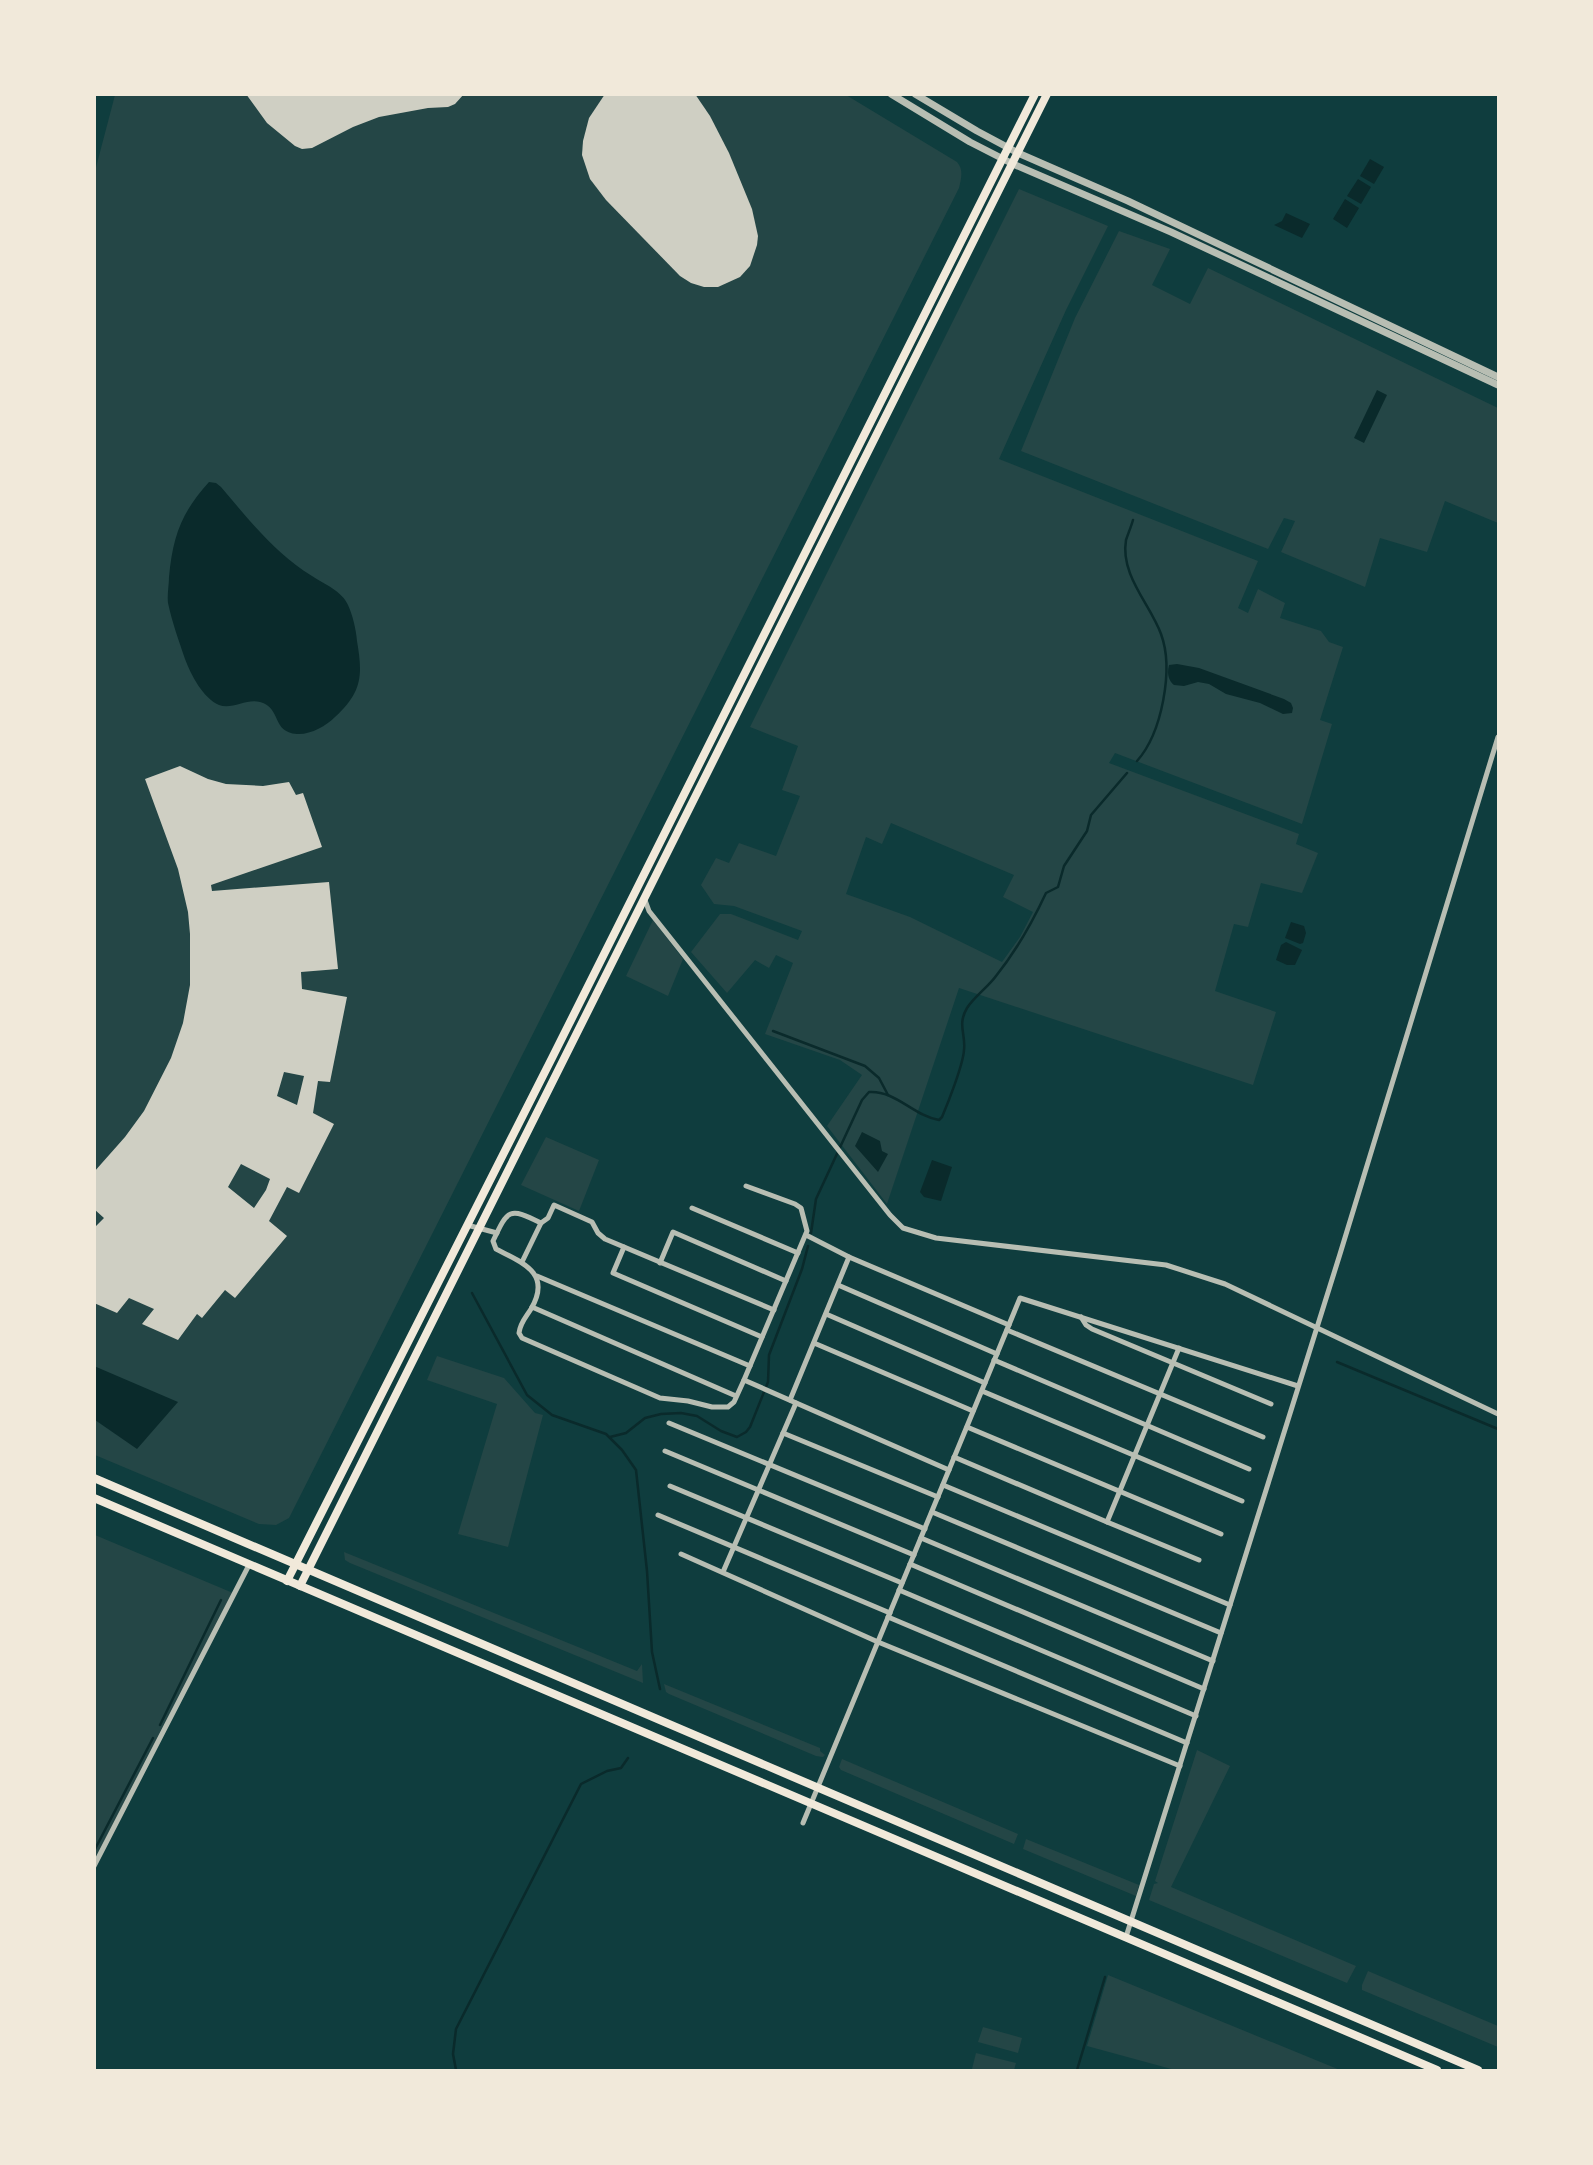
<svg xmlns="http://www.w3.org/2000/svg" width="1593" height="2165" viewBox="0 0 1593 2165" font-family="'Archivo Narrow',sans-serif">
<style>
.green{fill:#244646;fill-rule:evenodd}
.water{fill:#0a2a2b}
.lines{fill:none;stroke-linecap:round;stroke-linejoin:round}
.stream{stroke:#0a2a2b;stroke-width:2.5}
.building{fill:#cfcfc3;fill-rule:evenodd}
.minor{stroke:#b8beb3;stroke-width:5}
.tertiary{stroke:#b8beb3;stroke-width:7}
.secondary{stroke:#f1e9da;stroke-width:8}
</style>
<rect width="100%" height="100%" fill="#0f3d3e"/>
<g class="green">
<path d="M 115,95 L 846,95 L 957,162 C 964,170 961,179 959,188 L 289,1518 L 276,1525 L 259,1524 L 95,1455 L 94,175 Z"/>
<path d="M 1019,189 L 1108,226 L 1066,310 L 999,459 L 1258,561 L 1238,608 L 1248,613 L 1258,589 L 1285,603 L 1280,618 L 1321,631 L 1329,642 L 1343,647 L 1320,720 L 1332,724 L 1302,824 L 1115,753 L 1109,763 L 1299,834 L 1296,844 L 1318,853 L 1302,893 L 1261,883 L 1248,927 L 1234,924 L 1215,991 L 1276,1012 L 1253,1085 L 959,988 L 887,1204 L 827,1126 L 862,1075 L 840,1060 L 765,1034 L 793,963 L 776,955 L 769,968 L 755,960 L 727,993 L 691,952 L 720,914 L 731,914 L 798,940 L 802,931 L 734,906 L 714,904 L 701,885 L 716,858 L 729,863 L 739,843 L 776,856 L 800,796 L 782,790 L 798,746 L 750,727 ZM 891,823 L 1014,875 L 1003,897 L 1033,912 L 1020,937 L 1002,962 L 910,917 L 846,894 L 866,837 L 882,844 Z"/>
<polygon points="1119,231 1170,249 1152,285 1190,304 1208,268 1498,408 1498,523 1445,501 1427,552 1380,538 1365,587 1281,552 1295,521 1284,518 1268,549 1021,451 1075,318"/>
<polygon points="653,920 683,959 668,996 626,976"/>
<polygon points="546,1137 599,1160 579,1211 521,1185"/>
<polygon points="437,1356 504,1378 535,1413 543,1415 508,1547 458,1534 497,1404 427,1380"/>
<polygon points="95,1535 233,1593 95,1863"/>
<polygon points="344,1552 637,1671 642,1664 643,1683 350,1563 345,1560"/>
<polygon points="664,1684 820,1748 820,1751 825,1755 823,1757 816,1756 669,1694 666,1692"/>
<polygon points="1197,1750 1230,1766 1171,1887 1356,1966 1347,1983 1149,1900 1154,1884 1158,1883 1155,1881"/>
<polygon points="842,1759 1018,1834 1014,1844 841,1770 839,1767"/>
<polygon points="1026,1839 1139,1885 1136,1896 1023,1849"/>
<polygon points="1368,1971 1498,2026 1498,2047 1362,1990 1362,1985"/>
<polygon points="1108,1975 1340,2070 1175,2070 1087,2046"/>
<polygon points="983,2027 1022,2038 1018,2053 978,2042"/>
<polygon points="976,2053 1016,2063 1014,2070 972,2069"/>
</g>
<g class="water">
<polygon points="1370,159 1384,167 1374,184 1360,176"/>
<polygon points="1358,179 1371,187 1361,204 1347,196"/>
<polygon points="1345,199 1359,208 1347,228 1333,219"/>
<polygon points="1286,213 1310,224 1302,238 1274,225 1282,221"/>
<polygon points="1377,390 1387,395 1364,443 1354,438"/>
<path d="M 209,482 L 216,483 L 221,487 C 249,520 275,553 312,576 C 324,584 342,591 348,605 C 353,616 356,630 357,641 C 363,676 362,692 335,717 C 326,726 310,735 297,734 C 271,732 282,708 260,702 C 247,698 232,710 219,705 C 203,698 191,675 185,659 C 179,641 172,622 168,603 C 167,595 169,585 169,577 C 173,536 181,513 209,482 Z"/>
<path d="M 1177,664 L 1199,668 L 1284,699 L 1291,703 L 1293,708 L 1292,713 L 1283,714 L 1260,703 L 1226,694 L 1209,684 L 1198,682 L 1184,686 L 1174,685 C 1168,680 1167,673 1169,665 Z"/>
<polygon points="1291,922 1304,926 1306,933 1303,943 1300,944 1285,938"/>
<polygon points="1286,942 1302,950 1295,965 1287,965 1276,960 1281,945"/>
<polygon points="862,1132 880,1141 882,1151 888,1154 878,1172 855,1146"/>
<polygon points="932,1160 952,1167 941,1201 924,1197 920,1192"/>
<polygon points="94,1366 178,1402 137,1449 95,1420"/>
</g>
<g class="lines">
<g class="stream">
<path d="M 1133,520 C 1131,527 1128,534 1126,540 C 1120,575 1150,604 1161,634 C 1174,669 1162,733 1137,761"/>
<polyline points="773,1031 865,1066 879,1078 888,1095"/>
<path d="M 811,1233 L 816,1199 L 862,1100 L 869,1092 C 895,1090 914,1116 939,1120 L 942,1117 C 948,1103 963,1065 964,1050 C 966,1034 957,1025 967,1008 C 974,997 988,987 996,976 C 1017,950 1032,923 1046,893 L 1058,887 L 1064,866 L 1087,831 L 1091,815 L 1127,773"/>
<polyline points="472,1293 527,1395 552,1415 606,1434 622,1450 636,1470 647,1571 652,1652 660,1689"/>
<polyline points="1337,1362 1498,1429"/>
<polyline points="610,1437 626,1433 645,1418 661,1414 681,1413 697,1416 721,1431 737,1437 746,1432 750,1427 768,1382 769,1355 802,1269 808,1246"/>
<polyline points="160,1725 221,1600"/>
<polyline points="94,1851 153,1738"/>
<polyline points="456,2070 453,2054 456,2029 581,1784 607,1771 621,1768 628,1758"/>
<polyline points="1077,2070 1105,1977"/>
</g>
</g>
<g class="building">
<polygon points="246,94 464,94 455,104 448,107 428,108 379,117 353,127 312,148 302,149 295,146 267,123"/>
<polygon points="605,94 695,94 710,116 729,153 752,209 758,236 757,245 750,266 740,277 718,287 704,287 691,283 680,276 606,200 590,179 582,155 583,141 589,118"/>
<path d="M 180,766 L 208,779 L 226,784 L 263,786 L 289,782 L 296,795 L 303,793 L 322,847 L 211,885 L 212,891 L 329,882 L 338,969 L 301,972 L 302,989 L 347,997 L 330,1082 L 318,1081 L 313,1113 L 334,1124 L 299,1193 L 287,1187 L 269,1221 L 287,1236 L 235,1298 L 225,1290 L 202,1318 L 197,1314 L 178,1340 L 142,1324 L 154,1309 L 129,1298 L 117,1313 L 94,1303 L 94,1228 L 104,1218 L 94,1209 L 94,1172 L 125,1137 L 144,1111 L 171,1058 L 183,1023 L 190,985 L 190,934 L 188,912 L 178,869 L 145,779 ZM 284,1072 L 304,1076 L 297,1105 L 277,1096 ZM 241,1164 L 270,1179 L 266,1190 L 254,1208 L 228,1187 Z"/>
</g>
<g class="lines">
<g class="minor">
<polyline points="645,900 649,911 890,1215 903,1228 936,1238 1166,1265 1225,1284 1498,1414"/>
<polyline points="746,1186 795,1204 801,1208 807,1231 744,1380 949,1470"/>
<polyline points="692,1208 798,1253"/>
<polyline points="541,1223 548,1218 554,1205 592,1222 598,1233 605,1239 774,1310"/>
<polyline points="467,1225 497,1233"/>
<polyline points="624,1247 613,1273 762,1337"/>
<polyline points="849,1257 1009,1325"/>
<path d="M 522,1262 L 541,1223 C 509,1207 508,1209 493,1241 L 496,1249 C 523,1263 552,1273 531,1309 C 526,1317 520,1323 519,1333 L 522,1338 L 660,1398 L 688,1401 L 712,1407 L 728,1407 L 734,1402 L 744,1380"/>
<polyline points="660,1263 673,1232 786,1281"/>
<polyline points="537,1276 750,1366"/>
<polyline points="838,1285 997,1354"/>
<polyline points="532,1307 736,1396"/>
<polyline points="826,1314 985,1383"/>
<polyline points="1081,1317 1086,1325 1092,1329 1271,1404"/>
<polyline points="1007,1330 1263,1437"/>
<polyline points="814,1343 973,1411"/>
<polyline points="994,1360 1249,1469"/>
<polyline points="982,1391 1242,1501"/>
<polyline points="790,1400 849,1257 806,1235"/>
<polyline points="669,1423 925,1529"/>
<polyline points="967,1427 1221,1534"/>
<polyline points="783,1433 938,1497"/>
<polyline points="665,1451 914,1555"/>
<polyline points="954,1457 1107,1522 1179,1348"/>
<polyline points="943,1485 1230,1605"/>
<polyline points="670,1486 902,1583"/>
<polyline points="932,1512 1221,1633"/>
<polyline points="658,1515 890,1613"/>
<polyline points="1107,1522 1199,1560"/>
<polyline points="921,1538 1213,1661"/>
<polyline points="681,1554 878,1642 1180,1766"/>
<polyline points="910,1564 1204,1689"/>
<polyline points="723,1572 796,1403"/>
<polyline points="899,1590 1196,1716"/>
<polyline points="888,1617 1187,1743"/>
<polyline points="803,1823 1020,1298 1298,1386"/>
<polyline points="94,1866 249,1565"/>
<polyline points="1126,1937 1340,1254 1498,737"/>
</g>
<g class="tertiary">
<polyline points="891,94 970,142 1013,164 1171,232 1498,385"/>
<polyline points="915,94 977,131 1018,153 1128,201 1498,377"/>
</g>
<g class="secondary">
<polyline points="94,1478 1478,2070"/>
<polyline points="94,1498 1437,2070"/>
<polyline points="287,1581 552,1058 1035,94"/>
<polyline points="300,1586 1047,94"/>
</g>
</g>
<rect width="1593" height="2165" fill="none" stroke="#f1e9da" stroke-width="192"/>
</svg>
